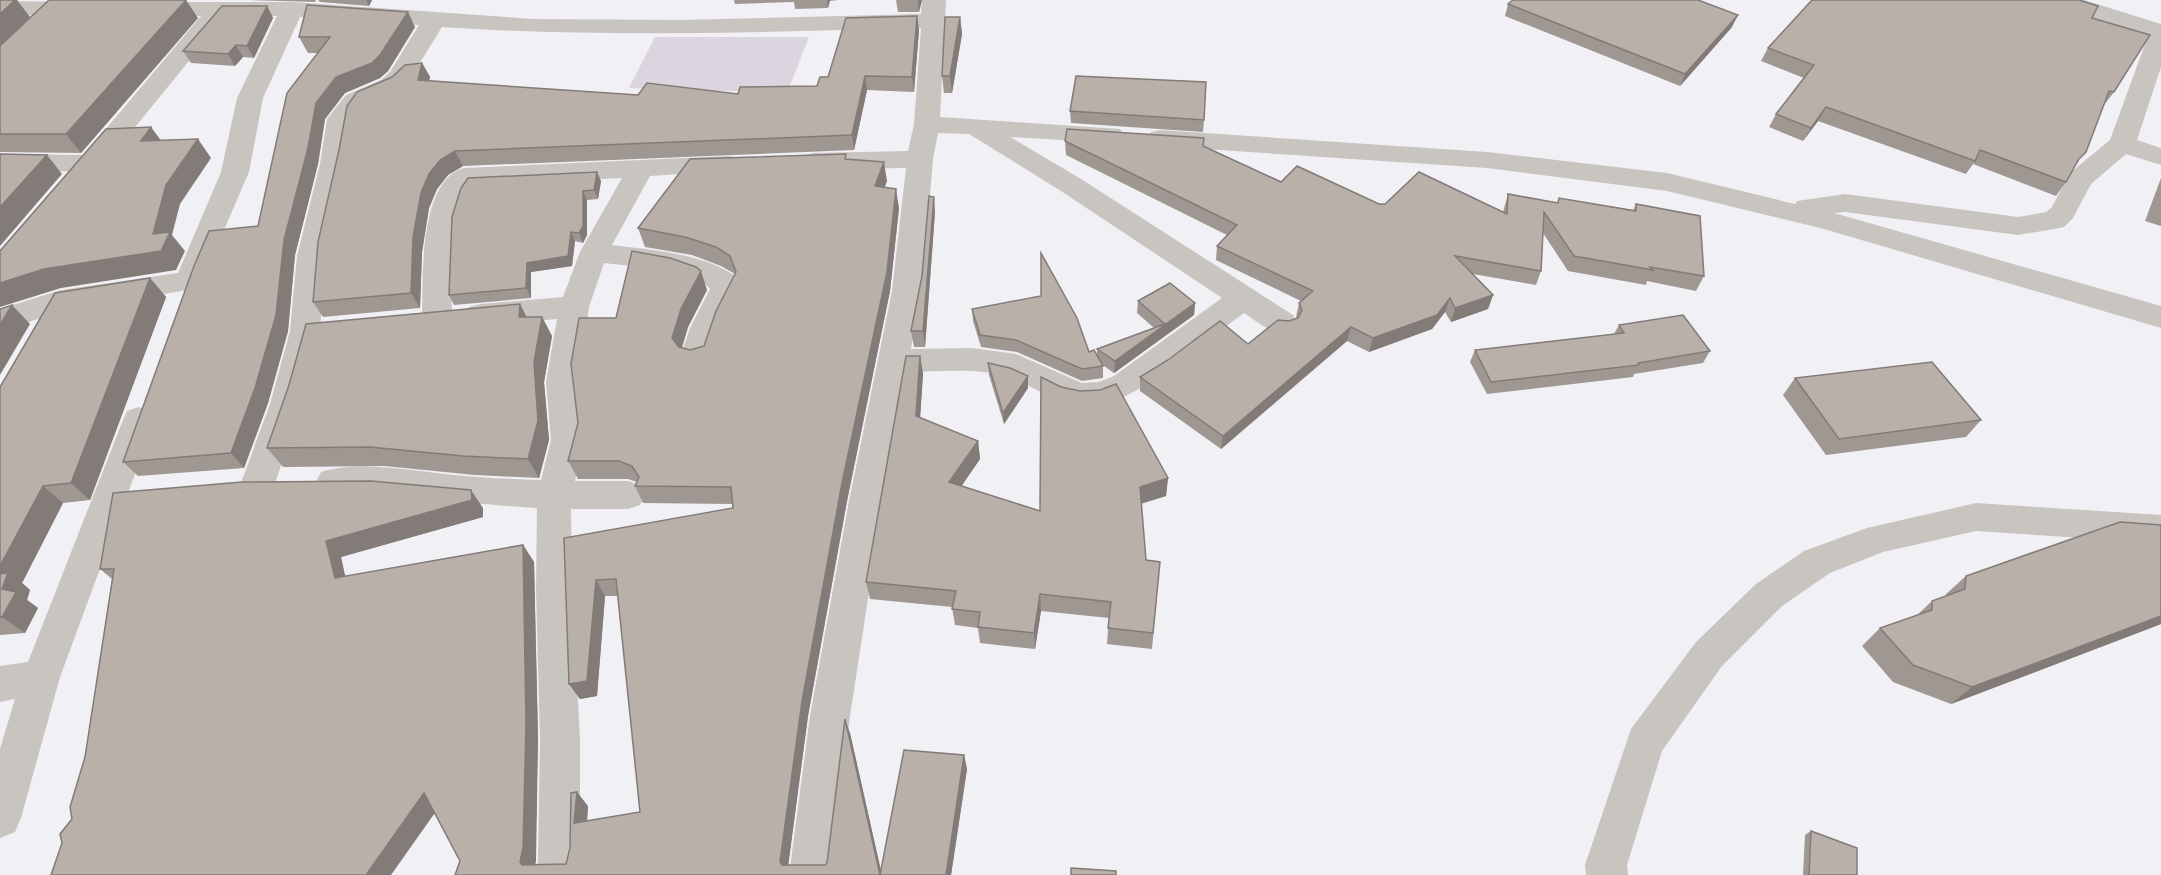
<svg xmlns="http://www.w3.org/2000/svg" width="2161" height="875" viewBox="0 0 2161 875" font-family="'Asap Condensed',sans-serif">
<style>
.green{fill:#dcd4df}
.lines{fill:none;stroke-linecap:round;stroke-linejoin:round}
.minor{fill:#c8c4bf;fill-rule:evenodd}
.wall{fill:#9f9792}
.shaded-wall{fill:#827b77}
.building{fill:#b9b0aa;stroke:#827b77;stroke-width:1.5}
</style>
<rect width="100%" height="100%" fill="#f1f0f5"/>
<polygon class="green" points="655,37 809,37 787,93 629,88"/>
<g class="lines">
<g class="minor">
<path d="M 922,0 L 946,0 L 940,117 L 1120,129 L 1124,135 L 1120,141 L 1111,143 L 1010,137 L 1081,179 L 1293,315 L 1297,323 L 1293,331 C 1273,337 1260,323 1244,313 C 1205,341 1128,412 1080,407 C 1056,405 1034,386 1012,378 C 982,367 939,372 907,372 L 883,501 L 850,716 L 831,875 L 789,875 L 810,716 L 849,501 L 892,291 L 906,168 L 814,169 L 805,167 L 801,161 L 805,155 L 814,153 L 908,151 L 914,124 L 921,28 C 761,32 602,38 442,27 L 408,82 L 399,90 L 364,105 L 353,120 L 346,164 L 325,256 L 320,331 L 302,404 L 275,483 L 270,493 L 258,497 L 246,493 L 241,483 L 270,404 L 290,331 L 297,256 L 320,164 L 327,119 L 346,95 L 381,80 L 390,72 L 419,25 L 300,17 L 263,98 L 249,172 L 199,288 L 63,311 L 0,331 L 0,309 L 61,290 L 178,273 L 221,172 L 237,98 L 277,16 L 222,16 L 224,18 L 220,23 L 100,170 L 91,172 L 0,170 L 0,154 L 84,155 L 201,16 L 147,16 L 139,14 L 135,9 L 139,4 L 147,2 L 292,2 L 534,19 L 679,20 L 921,14 ZM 938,133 L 969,134 L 1061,191 L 1222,298 L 1114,376 L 1099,382 L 1082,383 L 1016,354 L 972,348 L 911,349 L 922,291 L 933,159 Z"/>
<polygon points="2048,0 2084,0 2161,24 2161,67 2137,140 2161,148 2161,165 2126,154 2091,184 2073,218 2064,227 2054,229 2018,235 1845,212 1834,213 2161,306 2161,328 1824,229 1667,191 1487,168 1160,146 1151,144 1147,138 1151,132 1160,130 1487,152 1667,173 1795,204 1797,201 1845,194 2018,217 2046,212 2052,207 2070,173 2110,140 2148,36 2052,5"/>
<polygon points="0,1 84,2 92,4 96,9 92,14 84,16 0,15"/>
<path d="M 729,156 L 738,158 L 742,164 L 738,170 L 650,176 L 612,245 C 652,250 700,253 734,275 L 740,289 L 720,328 L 708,363 L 697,366 L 686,363 L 681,355 L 690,328 L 710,289 C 698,271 627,266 604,263 L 589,307 L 578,382 L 585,440 L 575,481 L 628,481 L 640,485 L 645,495 L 640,505 L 628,509 L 571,509 L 572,590 L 580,739 L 580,861 L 577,875 L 535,875 L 538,861 L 540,739 L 536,590 L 537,508 C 486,505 436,499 385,496 C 363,494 342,498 321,492 L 316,482 L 321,472 C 358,460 414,471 453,475 C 482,478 512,479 541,480 L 551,440 L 546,382 L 557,319 L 480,326 L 469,323 L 465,315 L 469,307 L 480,304 L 563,297 L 580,252 L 622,178 L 472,185 C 447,211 452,285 452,319 L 448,327 L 437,330 L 426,327 L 422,319 C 423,281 418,180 464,168 Z"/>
<polygon points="139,407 151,411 155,420 60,677 21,818 15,832 0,838 0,749 15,699 0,702 0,666 28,662 123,420 127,411"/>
<polygon points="1976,503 2161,515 2161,543 1976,531 1883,552 1830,573 1782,606 1722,666 1662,751 1627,865 1628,875 1586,875 1585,865 1631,729 1696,642 1756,584 1804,551 1867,528"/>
</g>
</g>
<g class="wall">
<polygon points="249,0 316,0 315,2"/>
<polygon points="318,0 372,0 369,6 320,2"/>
<polygon points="734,0 838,0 830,1 828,8 795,9 794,2 735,4"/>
<polygon points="896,0 922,0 919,12 898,12"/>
<polygon points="1508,4 1732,27 1680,86 1505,16"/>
<polygon points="267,6 273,18 254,58 243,57 235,66 191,63 183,51"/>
<polygon points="917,16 919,30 914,92 867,90 854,150 463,166 448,175 437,189 429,208 422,252 420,308 323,317 313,302 392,77 422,63 430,77 429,81 638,95 738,94 817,86 828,77"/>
<polygon points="960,17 962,34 952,93 944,93 942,76"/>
<polygon points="198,18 81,153 0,152 0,46"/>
<polygon points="2092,18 2114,92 2104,105 2066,182 2056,196 1973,164 1966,174 1818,121 1803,141 1769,127 1776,114 1804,78 1761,61 1768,48"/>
<polygon points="415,27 388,71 380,78 345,93 325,119 318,164 295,255 288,331 268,403 244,468 138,476 123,462 258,226 318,53 308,53 299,37"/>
<polygon points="1070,111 1204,120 1203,132 1071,123"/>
<polygon points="1065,141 1203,146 1281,182 1379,204 1503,212 1508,194 1557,203 1559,198 1633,210 1636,204 1704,276 1696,291 1647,281 1646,285 1568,271 1543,233 1541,271 1536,285 1473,274 1493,295 1488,309 1451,322 1445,312 1432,329 1369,352 1347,341 1221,449 1140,391 1140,377 1248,344 1289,321 1297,318 1296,317 1299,303 1301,301 1216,260 1217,246 1227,235 1066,155"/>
<polygon points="847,159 887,181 884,188 899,208 890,291 847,501 808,716 788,865 825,865 827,863 850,733 881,872 964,755 967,769 951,875 455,875 460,861 435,813 72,819 85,757 112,579 100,569 483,508 483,517 341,557 345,576 523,545 534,562 538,739 535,865 566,864 588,806 587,821 640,812 618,596 605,596 597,696 580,699 569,684 564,538 733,508 732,504 643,503 635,486 637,482 628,479 578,479 568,461 616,318 707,290 688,327 682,348 690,350 704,346 735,274 721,266 692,255 645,247 638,228"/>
<polygon points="2161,178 2161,226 2145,221"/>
<polygon points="601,181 598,199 587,200 587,235 583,243 575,241 572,266 531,272 531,298 454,305 449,295 452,217"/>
<polygon points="935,212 925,347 914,347 911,331"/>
<polygon points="150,278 166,297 90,500 63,503 22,583 30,590 27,600 38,608 25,633 0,635 0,387"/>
<polygon points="1138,301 1195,303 1194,315 1114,373 1101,364 1103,366 1103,378 1082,381 1017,352 981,347 973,321 972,309 1089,352 1097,356 1097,349 1154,328 1137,313"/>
<polygon points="520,304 526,317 542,317 552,336 544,382 549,440 539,478 475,475 384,466 283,467 267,448"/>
<polygon points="1619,325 1710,351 1703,363 1634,374 1633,377 1487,394 1470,362 1475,350 1614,334"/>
<polygon points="920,356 923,374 920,418 978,441 980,459 961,486 1040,511 1168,478 1166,496 1141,504 1146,560 1160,562 1152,649 1107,644 1109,618 1041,611 1035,649 980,643 978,628 955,625 952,607 870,599 866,582"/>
<polygon points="988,363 1028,388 1004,424 989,375"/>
<polygon points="1795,378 1981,420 1966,437 1826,455 1783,395"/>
<polygon points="2161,525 2161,624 1951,704 1893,682 1862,646 1880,628 1916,616 1932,601 1946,596 1946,594 1966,576"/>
<polygon points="1811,831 1857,875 1803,875 1805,835"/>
</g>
<g class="shaded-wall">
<polygon points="15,0 17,0 30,17 0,46 0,14"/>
<polygon points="186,0 198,18 81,153 66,134"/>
<polygon points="366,0 372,0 369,6"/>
<polygon points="827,0 830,0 828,8"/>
<polygon points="918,0 922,0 919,12"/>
<polygon points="267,6 273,18 254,58 247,46"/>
<polygon points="408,12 415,27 388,71 380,78 345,93 325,119 318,164 295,255 288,331 268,403 244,468 231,453 284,240 316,103 336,77"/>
<polygon points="1738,15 1732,27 1680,86 1685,74"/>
<polygon points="917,16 919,30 914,92 912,77"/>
<polygon points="960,17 962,34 952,93 950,76"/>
<polygon points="236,45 243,57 235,66 228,54"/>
<polygon points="422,63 430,77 425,95 418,80"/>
<polygon points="865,76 867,90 854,150 852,135"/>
<polygon points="1826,107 1818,121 1803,141 1811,128"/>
<polygon points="151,127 165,146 141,141"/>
<polygon points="198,139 211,158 180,204 172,235 185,251 176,270 61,288 0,307 0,283 153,234 166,185"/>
<polygon points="455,151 463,166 448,175 437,189 429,208 422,252 420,308 411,293 413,237 421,193 429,174 440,160"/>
<polygon points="47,155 62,174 0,246 0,207"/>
<polygon points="884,162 887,181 878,205 875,186"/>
<polygon points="597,172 601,181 598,199 594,190"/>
<polygon points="896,189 899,208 890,291 847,501 808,716 787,875 780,862 802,701"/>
<polygon points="583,191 587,200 587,235 583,243 579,233"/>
<polygon points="934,197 935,212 925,347 923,331"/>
<polygon points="571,232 575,241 572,266 531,272 531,298 526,288 527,263"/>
<polygon points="701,271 707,290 688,327 679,356 672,338 681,309"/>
<polygon points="150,278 166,297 90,500 71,483"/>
<polygon points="1493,295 1488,309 1451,322 1455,308"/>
<polygon points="1450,298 1445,312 1432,329 1369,352 1373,338"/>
<polygon points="1195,303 1194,315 1114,373 1115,361"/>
<polygon points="520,304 530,324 519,317"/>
<polygon points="12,305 30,324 0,375 0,325"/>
<polygon points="542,317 552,336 544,382 549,440 539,478 528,459 534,362"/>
<polygon points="1351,327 1347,341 1221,449 1223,436"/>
<polygon points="920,356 923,374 919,434 916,416"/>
<polygon points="1028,376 1028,388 1004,424 1003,413"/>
<polygon points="978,441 980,459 952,500 949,482"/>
<polygon points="1168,478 1166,496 1139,504 1140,487"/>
<polygon points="43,486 63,503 22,583 30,590 27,600 38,608 25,633 2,617 2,589 0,577 0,566"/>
<polygon points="471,490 483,508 483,517 341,557 349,594 335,578 326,541"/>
<polygon points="523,545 534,562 538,739 536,861 533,875 520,862"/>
<polygon points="596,580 605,596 597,696 580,699 569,684"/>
<polygon points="1040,594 1041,611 1035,649 1034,633"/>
<polygon points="2161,616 2161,624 1951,704 1972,687"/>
<polygon points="845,719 850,733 882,875 880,875"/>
<polygon points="964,755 967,769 951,875 946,875"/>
<polygon points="577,792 588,806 586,836 574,823"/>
<polygon points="424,793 439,807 391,875 366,875"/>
</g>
<g class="building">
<polygon points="0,0 15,0 0,14"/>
<polygon points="49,0 186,0 66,134 0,134 0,46"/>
<polygon points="1513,0 1698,0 1738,15 1685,74 1508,4"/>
<polygon points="1812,0 2079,0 2098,6 2092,18 2150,35 2114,92 2109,91 2086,152 2079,159 2066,182 1980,150 1975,161 1826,107 1811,128 1776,114 1814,65 1768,48"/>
<polygon points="307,5 408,12 380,55 372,63 336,77 316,103 308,148 284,240 276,315 255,388 231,453 123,462 194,266 209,231 258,226 287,93 330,37 299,37"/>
<polygon points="222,6 267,6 247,46 236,45 228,54 183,51"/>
<polygon points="917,16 912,77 865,76 852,135 455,151 440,160 429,174 421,193 413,237 411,293 313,302 318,242 339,150 347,106 357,92 392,77 405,65 422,63 418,80 638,95 647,83 738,94 740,87 817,86 820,77 828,77 846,18"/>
<polygon points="945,17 960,17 950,76 942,76"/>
<polygon points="1076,76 1206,82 1204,120 1070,111"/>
<polygon points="151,127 141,141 198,139 166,185 153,234 170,232 161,251 44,269 0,283 0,251 106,129"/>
<polygon points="1067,129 1204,138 1203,146 1281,182 1297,166 1379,204 1385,204 1419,172 1507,214 1508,194 1558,203 1559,198 1636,211 1636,204 1700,216 1704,276 1650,267 1653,270 1574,256 1544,212 1541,271 1455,256 1493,295 1455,308 1450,298 1437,315 1373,338 1351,327 1223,436 1140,377 1168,360 1220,321 1248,344 1278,320 1289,321 1298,318 1302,310 1299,303 1313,291 1217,246 1237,225 1065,141"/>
<polygon points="0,154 47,155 0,207"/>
<polygon points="846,154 845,159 884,162 875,186 896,189 887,272 842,483 802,701 780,862 782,865 825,865 827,863 845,719 880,875 455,875 460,861 424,793 366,875 51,875 62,843 60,834 72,819 70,807 85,757 114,569 100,569 113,493 242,482 371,481 471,490 472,500 326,541 335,578 523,545 526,724 523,848 520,862 522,865 566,864 570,848 571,793 577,792 574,823 640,812 616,579 596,580 587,681 569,684 564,538 733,508 731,487 635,486 639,477 632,466 619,461 568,461 578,423 571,364 579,318 616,318 632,251 670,258 696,267 701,271 681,309 672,338 679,347 690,350 704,346 716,311 736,272 730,256 716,247 685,237 638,228 690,159"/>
<polygon points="597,172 594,190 583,191 583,226 579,233 571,232 568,256 527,263 526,288 449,295 452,217 461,188 468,178"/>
<polygon points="929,196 934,197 923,331 911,331 922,276"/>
<polygon points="1041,253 1077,318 1089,352 1094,350 1103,366 1082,369 1016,340 980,335 972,309 1041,296"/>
<polygon points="150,278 71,483 43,486 0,566 0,387 55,293"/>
<polygon points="1170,283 1195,303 1115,361 1097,349 1165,324 1138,301"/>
<polygon points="520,304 519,317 542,317 534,362 538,421 528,459 463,456 370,447 267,448 289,385 306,324"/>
<polygon points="12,305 0,325 0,309"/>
<polygon points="1683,315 1710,351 1638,363 1639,365 1491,382 1475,350 1624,333 1619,325"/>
<polygon points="906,356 920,356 916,416 978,441 949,482 1040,511 1041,377 1061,387 1080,391 1100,390 1116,384 1168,478 1140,487 1146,560 1160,562 1153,633 1108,628 1111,602 1040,594 1034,633 978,627 980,612 952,609 956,591 866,582"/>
<polygon points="1932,362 1981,420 1839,439 1795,378"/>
<polygon points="988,363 1010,368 1028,376 1003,413"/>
<polygon points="2120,522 2161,525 2161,616 1972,687 1913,665 1880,628 1932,610 1932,601 1965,589 1966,576"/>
<polygon points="8,573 2,589 16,592 2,617 0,617 0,574"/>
<polygon points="904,750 964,755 946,875 880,875"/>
<polygon points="1811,831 1857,848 1857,875 1809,875"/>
<polygon points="1071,868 1116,871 1116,875 1071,875"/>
</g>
</svg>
